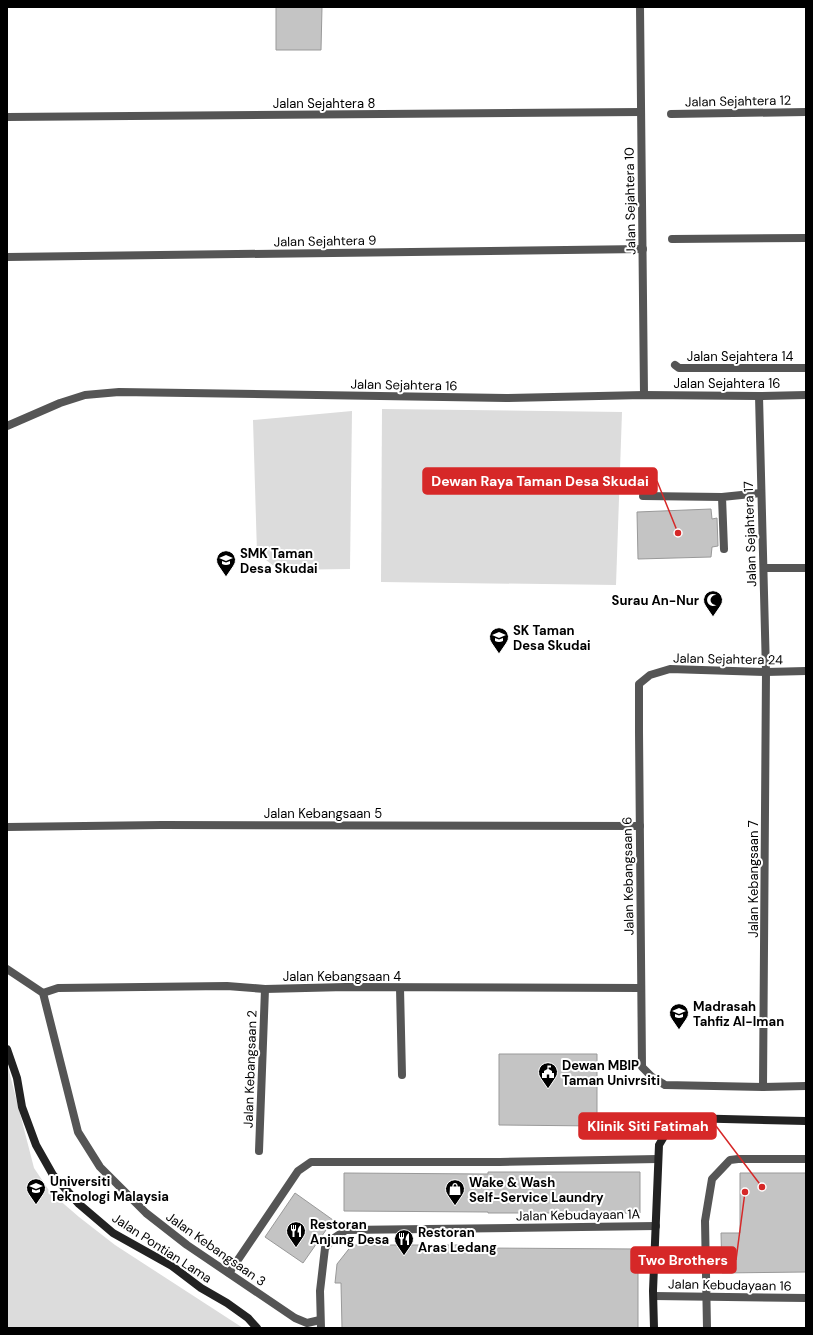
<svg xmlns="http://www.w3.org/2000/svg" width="813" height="1335" viewBox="0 0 813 1335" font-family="'DM Sans',sans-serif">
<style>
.green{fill:#dcdcdc}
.building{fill:#c4c4c4;stroke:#999}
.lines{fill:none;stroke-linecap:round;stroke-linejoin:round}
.street{stroke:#555;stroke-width:8}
.secondary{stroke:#222;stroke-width:8}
.labels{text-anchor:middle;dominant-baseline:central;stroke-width:4;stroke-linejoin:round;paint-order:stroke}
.street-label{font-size:13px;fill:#000;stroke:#fff}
.poi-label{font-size:13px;font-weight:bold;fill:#000;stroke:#fff;text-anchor:start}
.leader{fill:none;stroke:#d62828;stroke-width:1.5}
.callout-dot{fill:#d62828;stroke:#fff;stroke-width:1.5}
.callout{fill:#d62828;stroke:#d62828;stroke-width:1.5}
.callout-label{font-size:14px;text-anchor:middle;font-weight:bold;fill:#fff}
</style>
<rect width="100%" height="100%" fill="#fff"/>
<g class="green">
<polygon points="382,409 622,412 616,585 381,582"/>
<polygon points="352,411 350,569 279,570 257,553 253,420"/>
<polygon points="7,1063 34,1168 50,1192 79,1217 115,1245 243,1328 7,1328"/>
</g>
<g class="building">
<polygon points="276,7 322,7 321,50 276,50"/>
<polygon points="711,509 712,519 717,518 718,546 712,547 711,557 638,559 637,512"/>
<polygon points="499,1054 597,1054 597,1126 499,1125"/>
<polygon points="488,1172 640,1172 640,1213 488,1213 488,1212 344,1211 344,1173 488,1174"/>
<polygon points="740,1173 806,1173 806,1272 722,1273 721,1233 740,1233"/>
<polygon points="295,1193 333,1220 303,1263 265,1237"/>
<polygon points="352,1245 482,1245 482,1248 638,1249 638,1328 342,1328 341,1283 335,1283 337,1264"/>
</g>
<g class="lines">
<g class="street">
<polyline points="640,7 644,395"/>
<polyline points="671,114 806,112"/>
<polyline points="7,117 641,112"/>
<polyline points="672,239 806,238"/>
<polyline points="7,257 643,249"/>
<polyline points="675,365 679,368 806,368"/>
<polyline points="759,396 766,672 763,1087"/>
<polyline points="7,426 60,403 85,395 119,392 506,398 644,395 759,396 806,395"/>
<polyline points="643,496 722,497"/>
<polyline points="724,549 722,497 761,493"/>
<polyline points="764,568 806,568"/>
<polyline points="806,671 766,672 670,669 650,675 639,684 639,732 642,1067 652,1077 665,1085 763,1087 806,1086"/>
<polyline points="7,827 162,825 640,826"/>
<polyline points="7,969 43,993 78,1132 100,1167 146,1213 187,1245 295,1318 307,1323 320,1320"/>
<polyline points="400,988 402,1075"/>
<polyline points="43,993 58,988 227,986 265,989 346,987 641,988"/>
<polyline points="259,1151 265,989"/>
<polyline points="229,1273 298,1171 311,1162 500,1162 658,1159"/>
<polyline points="654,1296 806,1298"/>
<polyline points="321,1328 320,1291 325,1248 334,1238 346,1230 656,1226"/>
<polyline points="707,1328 705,1221 712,1179 730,1160 738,1159 806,1159"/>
</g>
<g class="secondary">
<polyline points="7,1049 17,1078 22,1107 36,1145 53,1175 79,1204 113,1233 172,1266 201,1288 227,1303 248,1318 257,1328"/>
<path d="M 654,1328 L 653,1291 L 659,1145 C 665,1133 672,1125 684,1118 L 806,1121"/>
</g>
</g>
<defs>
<symbol id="school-pin" viewBox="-11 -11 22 30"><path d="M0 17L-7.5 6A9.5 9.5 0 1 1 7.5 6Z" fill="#000" stroke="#fff"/><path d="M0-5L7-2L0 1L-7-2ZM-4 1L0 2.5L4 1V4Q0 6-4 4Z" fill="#fff"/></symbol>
<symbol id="mosque-pin" viewBox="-11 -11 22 30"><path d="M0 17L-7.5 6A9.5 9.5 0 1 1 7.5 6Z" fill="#000" stroke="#fff"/><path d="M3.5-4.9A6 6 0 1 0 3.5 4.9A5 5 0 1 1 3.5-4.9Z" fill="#fff"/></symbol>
<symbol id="civic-pin" viewBox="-11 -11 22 30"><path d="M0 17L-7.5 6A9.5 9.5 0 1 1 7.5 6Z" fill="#000" stroke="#fff"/><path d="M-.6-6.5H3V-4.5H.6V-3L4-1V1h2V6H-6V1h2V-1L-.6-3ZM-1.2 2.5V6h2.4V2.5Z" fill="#fff"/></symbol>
<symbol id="university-pin" viewBox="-11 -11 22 30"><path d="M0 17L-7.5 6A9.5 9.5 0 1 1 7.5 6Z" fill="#000" stroke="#fff"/><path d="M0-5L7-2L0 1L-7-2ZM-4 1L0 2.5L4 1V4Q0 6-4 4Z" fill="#fff"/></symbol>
<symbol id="shop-pin" viewBox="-11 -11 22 30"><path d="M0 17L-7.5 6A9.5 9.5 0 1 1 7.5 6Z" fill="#000" stroke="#fff"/><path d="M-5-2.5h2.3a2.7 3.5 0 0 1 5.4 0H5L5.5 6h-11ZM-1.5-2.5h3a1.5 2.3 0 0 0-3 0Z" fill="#fff"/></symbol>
<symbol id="restaurant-pin" viewBox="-11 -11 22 30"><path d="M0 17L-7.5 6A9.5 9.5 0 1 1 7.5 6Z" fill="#000" stroke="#fff"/><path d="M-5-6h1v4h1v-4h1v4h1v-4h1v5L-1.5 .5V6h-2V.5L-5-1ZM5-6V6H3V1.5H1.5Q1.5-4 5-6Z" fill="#fff"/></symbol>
</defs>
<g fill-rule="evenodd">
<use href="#school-pin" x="215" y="549" width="22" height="30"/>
<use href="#mosque-pin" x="702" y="589" width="22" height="30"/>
<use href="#school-pin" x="488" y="626" width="22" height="30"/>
<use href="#school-pin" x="668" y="1002" width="22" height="30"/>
<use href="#civic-pin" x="537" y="1061" width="22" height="30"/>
<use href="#university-pin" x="25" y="1177" width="22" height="30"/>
<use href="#shop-pin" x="444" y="1178" width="22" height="30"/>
<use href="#restaurant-pin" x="285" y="1220" width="22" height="30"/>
<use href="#restaurant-pin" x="393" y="1228" width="22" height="30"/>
</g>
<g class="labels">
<g class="street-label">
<text transform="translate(738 101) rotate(-1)">Jalan Sejahtera 12</text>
<text x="324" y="103">Jalan Sejahtera 8</text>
<text transform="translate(630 201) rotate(-91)">Jalan Sejahtera 10</text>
<text transform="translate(325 241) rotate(-1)">Jalan Sejahtera 9</text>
<text x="740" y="356">Jalan Sejahtera 14</text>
<text x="727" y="383">Jalan Sejahtera 16</text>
<text transform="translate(404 385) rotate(1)">Jalan Sejahtera 16</text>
<text transform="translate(750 534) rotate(-92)">Jalan Sejahtera 17</text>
<text transform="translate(728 659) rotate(1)">Jalan Sejahtera 24</text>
<text x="323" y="813">Jalan Kebangsaan 5</text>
<text transform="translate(628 876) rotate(-91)">Jalan Kebangsaan 6</text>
<text transform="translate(753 879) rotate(-90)">Jalan Kebangsaan 7</text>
<text x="342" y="976">Jalan Kebangsaan 4</text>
<text transform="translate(250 1069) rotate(-88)">Jalan Kebangsaan 2</text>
<text transform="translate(578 1215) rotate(-1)">Jalan Kebudayaan 1A</text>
<text transform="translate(162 1248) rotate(33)">Jalan Pontian Lama</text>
<text transform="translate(216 1249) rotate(35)">Jalan Kebangsaan 3</text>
<text transform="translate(730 1285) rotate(1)">Jalan Kebudayaan 16</text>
</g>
<g class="poi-label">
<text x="240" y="553">SMK Taman<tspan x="240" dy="15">Desa Skudai</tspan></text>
<text x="699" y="600" text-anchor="end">Surau An-Nur</text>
<text x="513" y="630">SK Taman<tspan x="513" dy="15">Desa Skudai</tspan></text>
<text x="693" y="1006">Madrasah<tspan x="693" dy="15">Tahfiz Al-Iman</tspan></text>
<text x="562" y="1065">Dewan MBIP<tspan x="562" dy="15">Taman Univrsiti</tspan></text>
<text x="50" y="1181">Universiti<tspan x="50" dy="15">Teknologi Malaysia</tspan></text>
<text x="469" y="1182">Wake &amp; Wash<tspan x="469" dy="15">Self-Service Laundry</tspan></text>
<text x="310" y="1224">Restoran<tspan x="310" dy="15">Anjung Desa</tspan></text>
<text x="418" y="1232">Restoran<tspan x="418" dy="15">Aras Ledang</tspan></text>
</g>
</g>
<path class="leader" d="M678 533L657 481M762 1187L716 1126M745 1192L736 1260"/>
<g class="callout-dot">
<circle cx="678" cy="533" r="4"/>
<circle cx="762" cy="1187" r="4"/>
<circle cx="745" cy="1192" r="4"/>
</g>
<g class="callout">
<rect x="423" y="468" width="234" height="26" rx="4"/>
<rect x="579" y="1113" width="137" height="26" rx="4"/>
<rect x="631" y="1247" width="105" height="26" rx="4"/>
</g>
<g class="callout-label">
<text x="540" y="486">Dewan Raya Taman Desa Skudai</text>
<text x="648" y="1131">Klinik Siti Fatimah</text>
<text x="683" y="1265">Two Brothers</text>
</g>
<rect width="813" height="1335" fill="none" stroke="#000000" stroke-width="16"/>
</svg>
